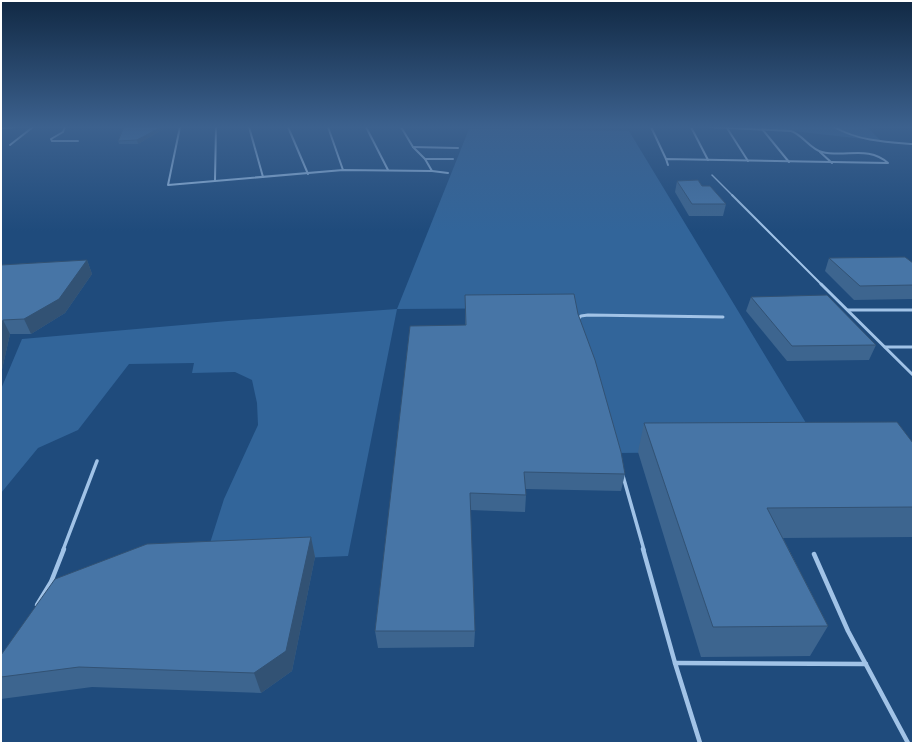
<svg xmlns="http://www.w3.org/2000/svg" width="914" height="744" viewBox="0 0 914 744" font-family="Roboto,sans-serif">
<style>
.green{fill:#32659a}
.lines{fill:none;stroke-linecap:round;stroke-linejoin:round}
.service-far4{stroke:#a1c3e7;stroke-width:1.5}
.service-far3{stroke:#a1c3e7;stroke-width:2}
.service-far2{stroke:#a1c3e7;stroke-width:3}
.service-far1{stroke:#a1c3e7;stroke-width:3.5}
.service{stroke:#a1c3e7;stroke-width:4.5}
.minor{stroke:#a1c3e7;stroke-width:2}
.wall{fill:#3d658f}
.shaded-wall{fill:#325274}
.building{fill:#4775a6;stroke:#325274}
</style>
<rect width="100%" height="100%" fill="#1f4b7c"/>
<g class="green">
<polygon points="757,127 867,127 881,141"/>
<polygon points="469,129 629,131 823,451 616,453 572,308 397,309 348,556 204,562 224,499 258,425 257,403 252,380 235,372 192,373 194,363 129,364 78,430 38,448 1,493 1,389 22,339 228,321 397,309"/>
</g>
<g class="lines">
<polyline class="service-far4" points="712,175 733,196"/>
<polyline class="service-far3" points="732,195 822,285"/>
<g class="service-far2">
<polyline points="821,284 913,375"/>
<polyline points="848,310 913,310"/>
<polyline points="578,319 581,316 588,315 723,317"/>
<polyline points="885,347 913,347"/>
</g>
<g class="service-far1">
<polyline points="623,476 644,550"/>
<polyline points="63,550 97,461"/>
</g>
<g class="service">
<polyline points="643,549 675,663 700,743"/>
<polyline points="814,554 848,631 908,743"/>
<polyline points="37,605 51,582 64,549"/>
<polyline points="675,663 866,664"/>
</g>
<g class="minor">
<polyline points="65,127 63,132 51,139 52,141 78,141"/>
<polyline points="180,127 168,185 343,170 432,171 425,159 413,147 401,127"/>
<polyline points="249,127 263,177"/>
<polyline points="288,127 308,174"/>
<polyline points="328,127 343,170"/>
<polyline points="366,127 388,170"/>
<polyline points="651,127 666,159"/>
<polyline points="691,127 708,160"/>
<path d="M 834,127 C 859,141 885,142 913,144"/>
<polyline points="1,128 15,127"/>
<polyline points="727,128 748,161"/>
<polyline points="762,129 789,162"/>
<polyline points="10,145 33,127"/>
<polyline points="413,147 458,148"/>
<polyline points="820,152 832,163"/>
<polyline points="425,159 453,159"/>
<path d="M 668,165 L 666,159 L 888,163 C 868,145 845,158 822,152 C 810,149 803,135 791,131 L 710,127"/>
<polyline points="432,171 448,173"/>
<polyline points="215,180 216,127"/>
</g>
</g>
<g class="wall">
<polygon points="167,127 138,144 119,144 118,141"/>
<polygon points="677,181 702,186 726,204 723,216 689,216 675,192"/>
<polygon points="829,258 913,263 913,299 854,300 825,271"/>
<polygon points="87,260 92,274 65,313 31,334 10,334 1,374 1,265"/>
<polygon points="465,295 578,314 625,474 621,491 526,489 526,495 525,512 470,510 475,631 474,647 378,648 375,631 465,325"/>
<polygon points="751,297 876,345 869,360 787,361 746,311"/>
<polygon points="644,423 913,443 913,537 783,538 828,626 810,656 701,657 638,452"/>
<polygon points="311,537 315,557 292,671 261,693 92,687 1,699 1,655"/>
</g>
<g class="shaded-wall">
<polygon points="161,127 167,127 138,144 137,140"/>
<polygon points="87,260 92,274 65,313 31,334 24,319"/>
<polygon points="3,320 10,334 1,374 1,327"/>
<polygon points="311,537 315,557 292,671 261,693 254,673"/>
</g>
<g class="building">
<polygon points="124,127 161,127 137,140 118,141"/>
<polygon points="698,180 702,186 710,186 726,204 692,204 677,181"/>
<polygon points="905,257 913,263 913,285 860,286 829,258"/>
<polygon points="87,260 59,299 24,319 3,320 1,327 1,265"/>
<polygon points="574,294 578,314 595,360 621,452 625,474 524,472 526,495 470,493 475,631 375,631 410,326 466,325 465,295"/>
<polygon points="827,295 876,345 792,346 751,297"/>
<polygon points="897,422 913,443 913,507 767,508 828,626 713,627 644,423"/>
<polygon points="311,537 286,651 254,673 79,667 1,677 1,655 55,579 147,544"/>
</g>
<linearGradient id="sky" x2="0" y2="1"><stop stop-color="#112944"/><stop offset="0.55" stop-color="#3c618e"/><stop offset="1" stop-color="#3c618e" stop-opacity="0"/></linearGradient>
<rect width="914" height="231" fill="url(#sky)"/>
<rect width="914" height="744" fill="none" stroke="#ffffff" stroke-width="4"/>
</svg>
